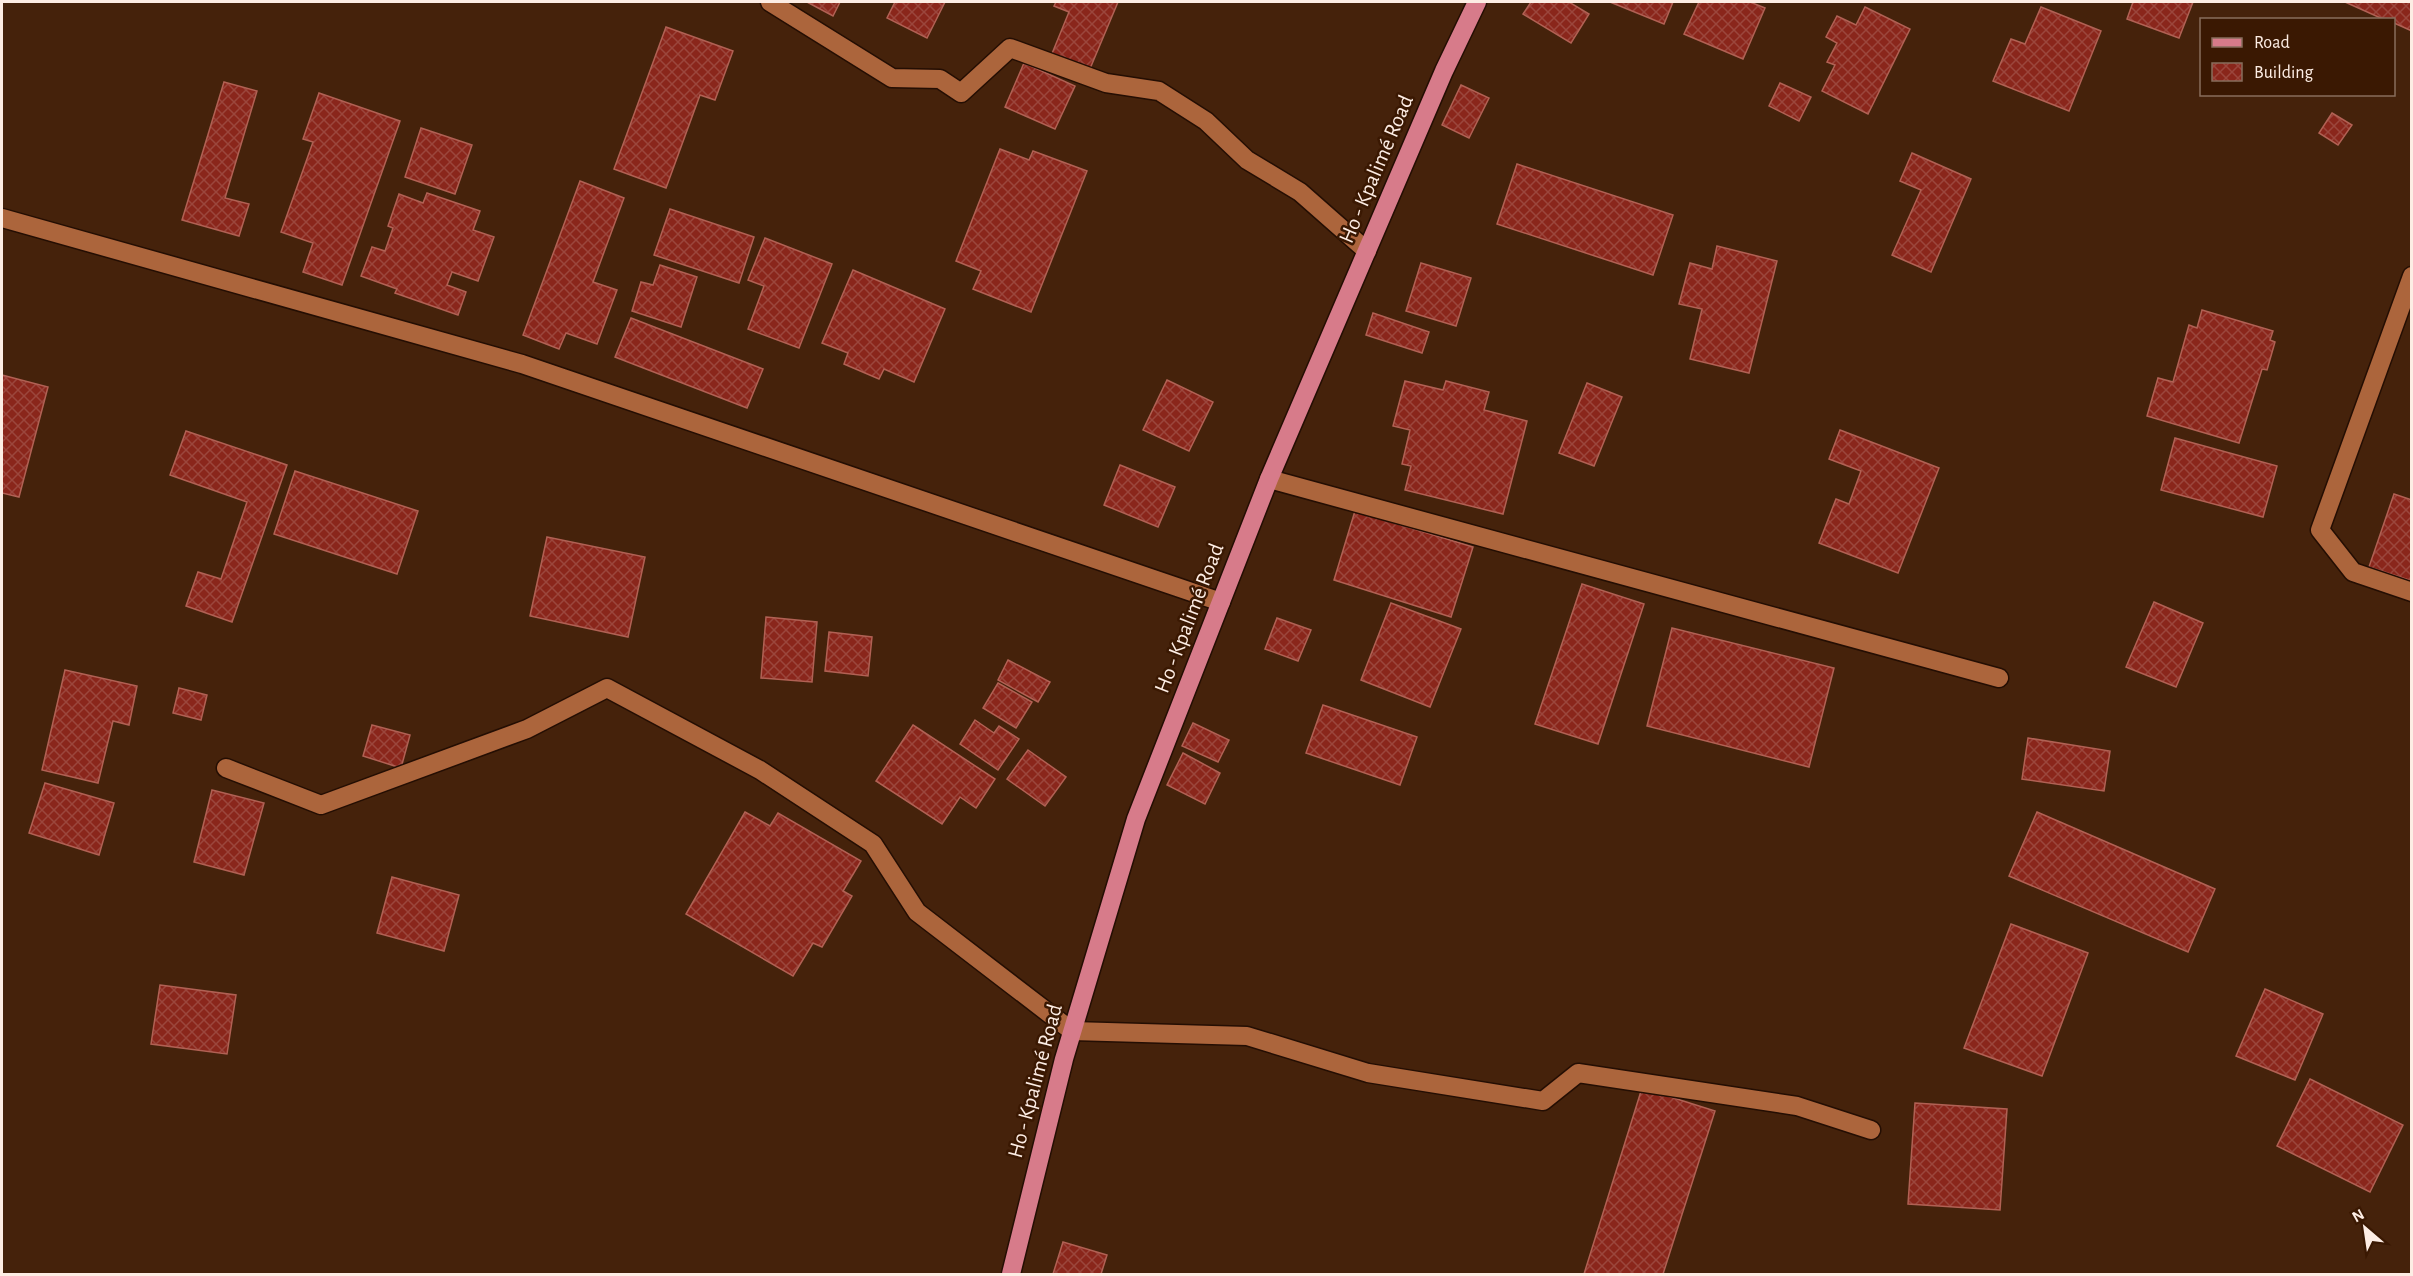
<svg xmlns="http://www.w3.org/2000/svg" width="2413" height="1276" viewBox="0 0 2413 1276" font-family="'Alegreya Sans',sans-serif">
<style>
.building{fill:url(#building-cross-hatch);stroke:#b16154;stroke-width:1.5}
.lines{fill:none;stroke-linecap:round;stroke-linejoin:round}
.minor-casing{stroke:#240e03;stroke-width:21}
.major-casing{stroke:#240e03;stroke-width:21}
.minor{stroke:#ac653c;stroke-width:18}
.major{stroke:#d77b8a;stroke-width:18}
.labels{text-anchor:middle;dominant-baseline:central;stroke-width:5;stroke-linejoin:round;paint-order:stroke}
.street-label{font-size:22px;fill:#fdede4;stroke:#3a1802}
</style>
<defs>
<pattern id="building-cross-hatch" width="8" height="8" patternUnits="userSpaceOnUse" patternTransform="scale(1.5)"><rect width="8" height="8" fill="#8a261b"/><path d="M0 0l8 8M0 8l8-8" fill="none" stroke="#9b463c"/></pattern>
</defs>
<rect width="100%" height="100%" fill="#45220b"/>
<g class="building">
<polygon points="807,2 840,2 833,16"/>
<polygon points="895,2 945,2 927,38 887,18"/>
<polygon points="1056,2 1118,2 1089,71 1051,56 1069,12 1054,6"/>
<polygon points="1531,2 1569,2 1589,14 1571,43 1523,14"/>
<polygon points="1610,2 1673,2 1664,24"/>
<polygon points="1699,2 1750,2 1765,8 1743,59 1684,34"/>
<polygon points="2133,2 2193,2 2179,38 2127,19"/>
<polygon points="2345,2 2412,2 2412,31 2394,23 2394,20 2385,20"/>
<polygon points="1865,7 1910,29 1868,114 1822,91 1835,65 1827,62 1837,43 1826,37 1837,16 1856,25"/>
<polygon points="2041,7 2101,31 2069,111 1993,81 2011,39 2025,44"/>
<polygon points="666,27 733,51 715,100 700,95 666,188 614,169"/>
<polygon points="1024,63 1075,86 1055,129 1005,107"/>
<polygon points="224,82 257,91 225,198 249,204 239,236 182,220"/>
<polygon points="1780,83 1811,97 1799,121 1769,106"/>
<polygon points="1461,85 1489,98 1469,138 1442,125"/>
<polygon points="319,93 400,121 342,285 303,272 313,243 281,232 313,142 303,139"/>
<polygon points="2332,113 2352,125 2338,145 2319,133"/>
<polygon points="421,128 472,145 455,194 405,177"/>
<polygon points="1000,149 1029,160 1033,151 1087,171 1031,312 973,289 981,271 956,261"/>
<polygon points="1912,153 1971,179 1931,272 1892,255 1921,190 1900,181"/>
<polygon points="1517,164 1673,215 1653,275 1497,224"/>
<polygon points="580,181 624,198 593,282 617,290 597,344 566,333 559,349 523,335"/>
<polygon points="427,193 480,211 473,230 494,237 478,281 452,272 447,285 466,292 458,315 395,293 397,289 361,276 372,247 385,251 393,228 388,226 399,194 423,203"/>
<polygon points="670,209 754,237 739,283 654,255"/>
<polygon points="765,238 832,264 799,348 748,329 764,286 748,280"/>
<polygon points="1717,246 1777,261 1749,373 1690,359 1702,309 1679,304 1690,263 1712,269"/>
<polygon points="1421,263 1471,278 1456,326 1406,311"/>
<polygon points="660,265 697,277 681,327 632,311 641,282 653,285"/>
<polygon points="853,270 945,309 914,382 884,369 879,379 844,364 848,353 822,343"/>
<polygon points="2202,310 2273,331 2270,340 2275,342 2267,370 2262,369 2239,443 2147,416 2158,378 2173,382 2189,325 2197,328"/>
<polygon points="1373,313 1429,332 1422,353 1366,335"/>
<polygon points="631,318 763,369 747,408 615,357"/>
<polygon points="2,375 48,387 19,497 2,493"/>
<polygon points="1167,380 1213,402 1189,451 1143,430"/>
<polygon points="1405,381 1443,390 1446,381 1489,392 1484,410 1527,421 1503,514 1405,490 1411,466 1402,464 1410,430 1393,426"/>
<polygon points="1587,383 1622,397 1594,466 1559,453"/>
<polygon points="1840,430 1939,468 1898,573 1819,543 1836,499 1849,504 1861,471 1829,459"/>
<polygon points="186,431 287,465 232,622 186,606 198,572 221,579 247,502 170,475"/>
<polygon points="2175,438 2277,466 2263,517 2161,490"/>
<polygon points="1120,465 1175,487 1158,527 1104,505"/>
<polygon points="295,471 418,511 397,574 274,534"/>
<polygon points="2394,494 2412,500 2412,581 2369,567"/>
<polygon points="1355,511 1473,547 1451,617 1334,580"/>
<polygon points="547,537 645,557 628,637 530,616"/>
<polygon points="1582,584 1644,604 1598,744 1535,724"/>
<polygon points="2154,602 2203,623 2176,687 2126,667"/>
<polygon points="1391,603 1461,629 1430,707 1361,680"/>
<polygon points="766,617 817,622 812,682 761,678"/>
<polygon points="1277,618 1311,630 1298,661 1265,649"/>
<polygon points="1672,628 1834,668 1809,767 1647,726"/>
<polygon points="829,632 872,637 868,676 825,671"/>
<polygon points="1008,660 1050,682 1038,702 998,680"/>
<polygon points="65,670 137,686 129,725 113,721 98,783 42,770"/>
<polygon points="998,683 1032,702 1016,728 983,708"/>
<polygon points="179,688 207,695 201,720 173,713"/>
<polygon points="1323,705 1417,737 1400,785 1306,753"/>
<polygon points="975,720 994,733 999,726 1019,739 998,770 960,744"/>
<polygon points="1193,723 1229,740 1218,762 1182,746"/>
<polygon points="372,725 410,735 401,768 363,756"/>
<polygon points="913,725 995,779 976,808 960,797 942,824 876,781"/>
<polygon points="2028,738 2110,751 2104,791 2022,779"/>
<polygon points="1028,750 1066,777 1045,806 1007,779"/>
<polygon points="1183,753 1220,773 1205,804 1167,785"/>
<polygon points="45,783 114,803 99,855 29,833"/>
<polygon points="212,790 264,803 244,875 194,862"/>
<polygon points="745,812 770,826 778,813 861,861 843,891 852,896 822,947 813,943 793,976 686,914"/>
<polygon points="2037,812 2215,889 2188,952 2009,876"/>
<polygon points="392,877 459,895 444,951 377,933"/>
<polygon points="2011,924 2088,953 2042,1076 1964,1048"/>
<polygon points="160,985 236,995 227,1054 151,1044"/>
<polygon points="2265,989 2323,1014 2295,1080 2236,1056"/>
<polygon points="2310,1079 2403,1125 2370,1192 2277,1146"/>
<polygon points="1642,1088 1715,1111 1663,1274 1584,1274"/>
<polygon points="1915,1103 2007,1109 2000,1210 1908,1204"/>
<polygon points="1063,1242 1107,1255 1101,1274 1053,1274"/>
</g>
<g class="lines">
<defs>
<g id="minor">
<polyline points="770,2 892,78 940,79 961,93 1010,48 1106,83 1159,91 1206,121 1247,160 1300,192 1367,251"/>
<polyline points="2,218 522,364 1221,602"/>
<polyline points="2412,276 2320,530 2353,572 2412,592"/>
<polyline points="1269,479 1999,678"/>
<polyline points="226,768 321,805 527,729 607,688 760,770 873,844 917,912 1072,1031 1247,1036 1368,1073 1543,1101 1578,1073 1797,1106 1871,1130"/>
</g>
<polyline id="major" points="1011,1274 1064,1059 1136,819 1269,479 1444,71 1477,2"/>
</defs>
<use href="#minor" class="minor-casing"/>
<use href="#major" class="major-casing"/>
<use href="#minor" class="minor"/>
<use href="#major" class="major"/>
</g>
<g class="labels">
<g class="street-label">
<text transform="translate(1376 169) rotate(-67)">Ho - Kpalimé Road</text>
<text transform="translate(1189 618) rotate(-69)">Ho - Kpalimé Road</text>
<text transform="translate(1035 1081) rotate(-75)">Ho - Kpalimé Road</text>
</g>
</g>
<rect width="2413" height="1276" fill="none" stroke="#fdede4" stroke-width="6"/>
<rect x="2200" y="18" width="195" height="78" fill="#3a1802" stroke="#886d5c" stroke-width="1.5"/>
<rect x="2212" y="38" width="30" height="9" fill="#d77b8a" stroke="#886d5c" stroke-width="1.5"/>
<text x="2254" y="48" font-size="18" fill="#fdede4">Road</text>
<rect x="2212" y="63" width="30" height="18" fill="url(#building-cross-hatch)" stroke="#886d5c" stroke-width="1.5"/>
<text x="2254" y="78" font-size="18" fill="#fdede4">Building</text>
<g transform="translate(2365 1228) rotate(331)" stroke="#3a1802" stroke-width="4.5" paint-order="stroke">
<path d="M0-4.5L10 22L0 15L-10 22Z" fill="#fdede4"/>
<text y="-9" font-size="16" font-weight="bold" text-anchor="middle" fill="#fdede4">N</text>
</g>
</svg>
